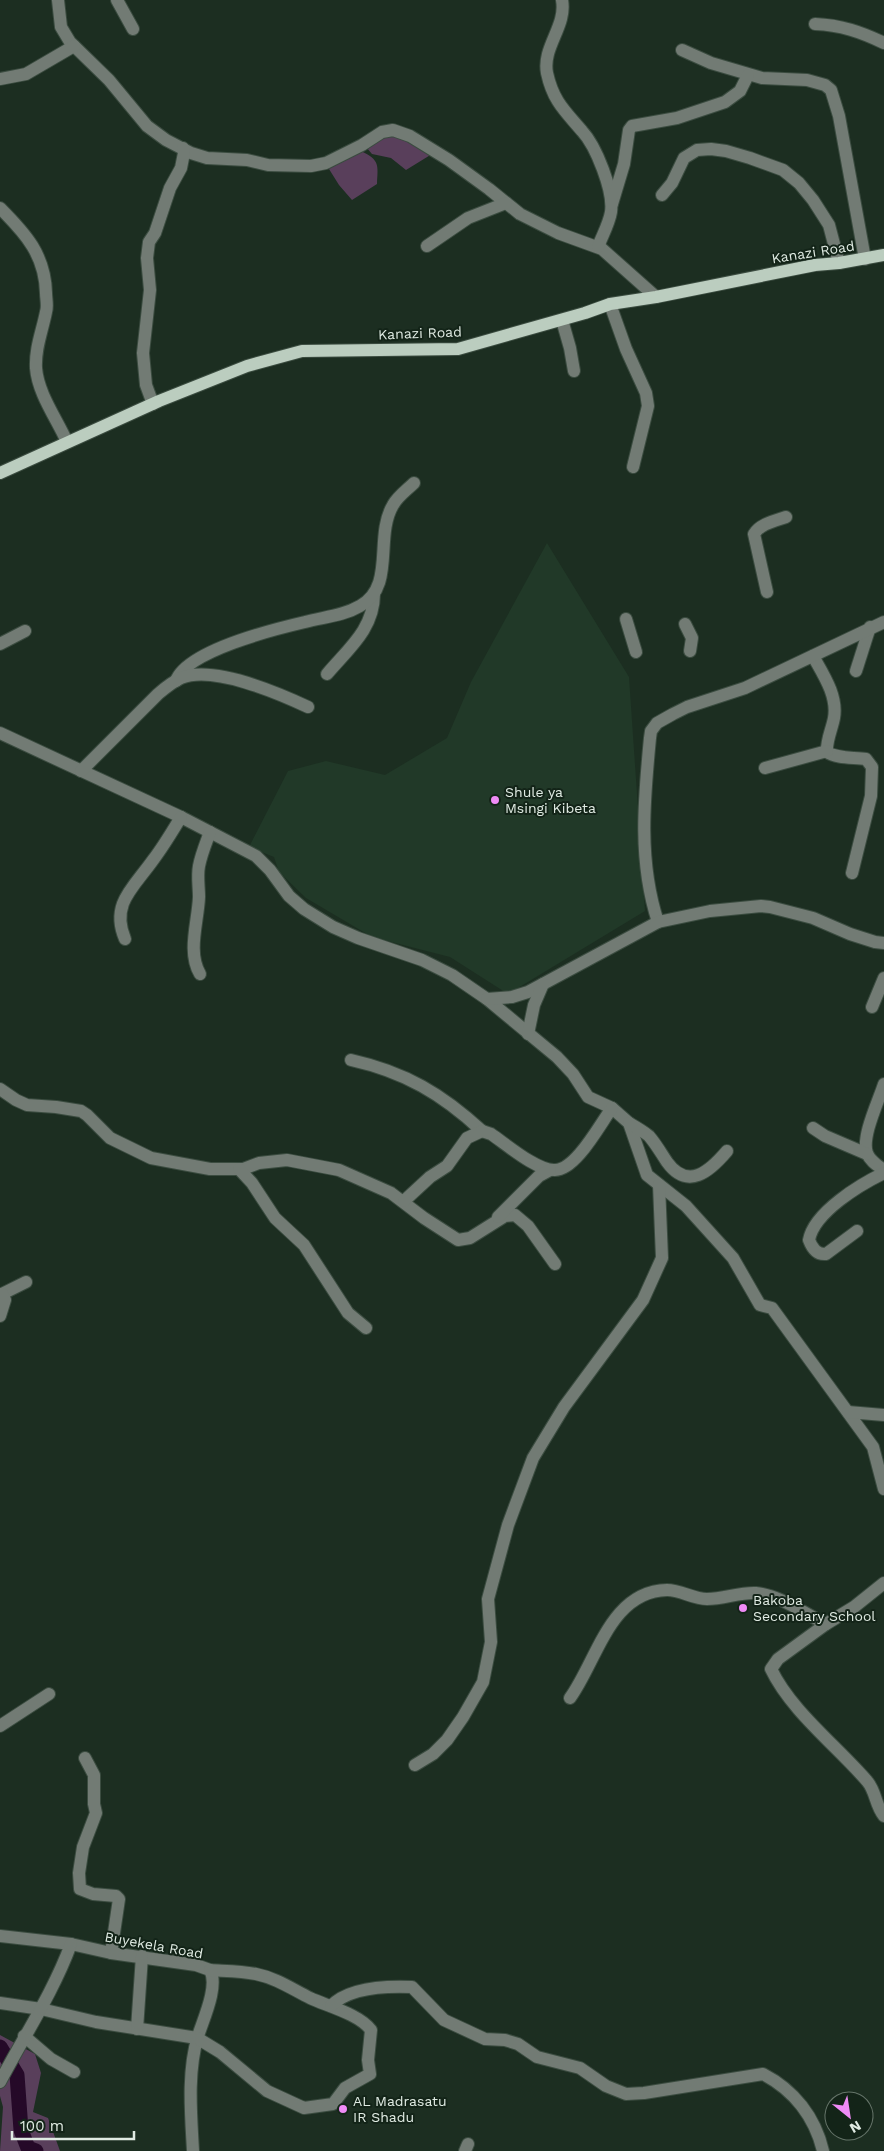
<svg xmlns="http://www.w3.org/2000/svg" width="884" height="2151" viewBox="0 0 884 2151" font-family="'Work Sans',sans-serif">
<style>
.built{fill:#213928}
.green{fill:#593f5b}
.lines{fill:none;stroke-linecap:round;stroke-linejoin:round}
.river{stroke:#250928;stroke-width:15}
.minor-casing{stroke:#3b4c40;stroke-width:14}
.major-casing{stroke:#3b4c40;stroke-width:14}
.minor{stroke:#727b74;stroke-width:12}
.major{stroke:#bbcdbf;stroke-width:12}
.poi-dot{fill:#ef8bf6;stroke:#132418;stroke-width:2}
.labels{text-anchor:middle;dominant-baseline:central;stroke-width:4;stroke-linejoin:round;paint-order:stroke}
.street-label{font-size:14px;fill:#e0ebe3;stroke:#132418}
.poi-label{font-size:14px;fill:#e0ebe3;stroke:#132418;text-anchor:start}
</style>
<rect width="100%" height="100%" fill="#1c2e21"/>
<polygon class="built" points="547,543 629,677 645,911 508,994 450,957 372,937 306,898 279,872 274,857 249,847 288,771 326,761 385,775 447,738 471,682"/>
<g class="green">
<polygon points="393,132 432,154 406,170 391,158 372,154 366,147"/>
<path d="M 361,151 C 380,160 378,165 377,184 L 352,200 L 339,185 L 329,169 Z"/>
<polygon points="0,2035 35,2054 41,2073 33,2112 48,2118 60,2151 0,2151 3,2107 0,2096"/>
</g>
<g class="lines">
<polyline class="river" points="0,2047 17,2075 21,2130 28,2148 36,2151"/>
<defs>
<g id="minor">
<polyline points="58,0 61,27 70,42 109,80 147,126 166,140 191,153 207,158 247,160 268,165 311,166 326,163 362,145 382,132 393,130 410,136 449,160 489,189 520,214 558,233 602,249 656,297"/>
<polyline points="117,0 133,29"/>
<path d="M 562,0 C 567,26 542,47 547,73 C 553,101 565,111 582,131 C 596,146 614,191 611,212 C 609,224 602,236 598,247"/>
<path d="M 815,24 C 841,25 861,32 884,43"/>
<polyline points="682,50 711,63 762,78 807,80 825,85 831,90 839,116 865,259"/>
<polyline points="0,79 26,74 74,46"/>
<polyline points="662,195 672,183 684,158 697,150 711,149 726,151 750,158 783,170 799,183 813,200 829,225 839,263"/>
<polyline points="612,204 624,164 629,130 632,126 677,118 725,102 740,91 748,75"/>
<path d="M 0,208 C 26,234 45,255 46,293 C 46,299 48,306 46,312 C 42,332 35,348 36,368 C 38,394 57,419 67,442"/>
<polyline points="427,246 468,218 506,203"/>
<polyline points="610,304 626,349 646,393 648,406 633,467"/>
<polyline points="562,320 570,348 574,371"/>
<polyline points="153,404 146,385 143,353 150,290 147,258 149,242 155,233 170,188 181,168 184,153 183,148"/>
<path d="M 767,592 L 754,534 C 760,524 774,521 786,517"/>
<polyline points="626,619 636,652"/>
<polyline points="685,624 692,638 690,651"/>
<polyline points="0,644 25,631"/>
<path d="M 813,656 C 823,674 838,696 834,718 C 832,729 826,741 827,752 C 837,759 854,757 866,759 L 872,767 L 871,796 L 852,873"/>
<polyline points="856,671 870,627"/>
<path d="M 327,674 C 348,649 374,629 374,594"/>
<path d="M 176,681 C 186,651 275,629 305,622 C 323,617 343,616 360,606 C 396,586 374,537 393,505 C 398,496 407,490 414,483"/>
<polyline points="0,733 181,817 256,856 270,870 289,896 304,909 333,927 358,938 422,960 452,975 487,999 557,1057 573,1074 588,1097 612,1108 629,1123 647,1175 686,1206 733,1258 760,1305 772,1308 873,1447 884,1489"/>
<polyline points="765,768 827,751"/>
<path d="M 81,771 L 158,694 C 165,688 172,682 181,678 C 213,665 278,693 308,707"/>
<path d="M 658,922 C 638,861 644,800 650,738 L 651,731 L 657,723 L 673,714 L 687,707 L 745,688 L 884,622"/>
<path d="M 125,939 C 110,904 134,887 153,860 C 163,847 172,832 181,817"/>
<path d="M 200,974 C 187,952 198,922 199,897 C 199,887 197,876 199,866 C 201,855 206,843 210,832"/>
<polyline points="487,999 512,997 528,992 658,922 710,911 761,906 770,907 813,918 850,934 875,942 884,943"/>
<polyline points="872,1007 884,978"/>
<polyline points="528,1034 534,1005 543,984"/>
<path d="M 351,1060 C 405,1072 442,1094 482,1131"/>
<path d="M 884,1084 C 879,1100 861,1137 867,1153 C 870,1161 877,1165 884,1170"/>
<polyline points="0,1089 16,1100 27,1105 56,1107 81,1111 87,1115 110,1138 151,1158 210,1169 243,1169 259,1163 287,1160 339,1170 391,1193 424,1218 458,1240 470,1238 505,1216 515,1215 528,1226 555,1264"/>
<path d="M 629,1123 C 636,1127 643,1131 649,1136 C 656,1144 661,1153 667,1162 C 688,1191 710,1171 727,1151"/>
<polyline points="813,1128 825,1136 867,1154"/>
<polyline points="239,1169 252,1183 275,1218 304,1245 348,1313 366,1328"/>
<path d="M 404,1201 L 430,1177 L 447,1166 L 467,1138 L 482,1131 L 491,1134 C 506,1144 537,1171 555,1170 C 576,1170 600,1124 612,1108"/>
<polyline points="498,1217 539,1176 550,1170"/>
<path d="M 857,1231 L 826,1254 C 817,1255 812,1248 809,1240 C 814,1212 861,1184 884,1173"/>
<polyline points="0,1295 26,1282"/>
<polyline points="0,1316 5,1300 2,1294"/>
<polyline points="848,1412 884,1415"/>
<path d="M 826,1624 L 778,1659 L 771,1669 C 791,1711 837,1746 867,1781 C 876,1791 875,1805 884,1816"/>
<path d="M 570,1698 C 597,1661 610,1591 667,1590 C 681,1590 693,1599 707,1599 C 724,1599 740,1592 756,1593 C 780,1595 805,1614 826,1624 L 854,1607 L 884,1583"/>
<polyline points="0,1726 49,1694"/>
<polyline points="85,1758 94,1775 94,1804 96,1813 83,1847 79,1873 80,1889 93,1894 116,1896 119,1899 111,1953"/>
<polyline points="415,1765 433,1754 447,1740 463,1717 483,1682 491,1642 488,1599 508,1525 533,1458 564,1407 643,1300 662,1258 659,1185"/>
<path d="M 0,1936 L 71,1944 L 111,1953 L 196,1965 L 210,1970 C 219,1986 203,2020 198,2036 C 187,2072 191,2114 193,2151"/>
<path d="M 0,2003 L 41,2009 L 96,2022 L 197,2038 L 220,2052 L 267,2091 L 304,2108 L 333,2104 L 345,2088 L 370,2074 L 368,2060 L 371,2030 C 359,2014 327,2006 310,1998 C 292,1989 276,1978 256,1974 C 241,1971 225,1971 210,1970"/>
<path d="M 331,2006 C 349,1987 388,1986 412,1987 L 444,2020 L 485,2039 L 505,2040 L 518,2044 L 537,2057 L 580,2068 L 606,2086 L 626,2094 L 644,2093 L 763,2074 C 794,2090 815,2117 823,2151"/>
<polyline points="137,2029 142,1956"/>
<polyline points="24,2036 51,2059 74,2072"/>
<path d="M 0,2082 C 24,2036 53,1993 71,1944"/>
<polyline points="465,2151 468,2144"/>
</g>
<polyline id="major" points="0,473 159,401 247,366 302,351 458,349 585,313 610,304 656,297 815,265 839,263 884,255"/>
</defs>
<use href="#minor" class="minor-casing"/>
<use href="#major" class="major-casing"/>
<use href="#minor" class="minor"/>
<use href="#major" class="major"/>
</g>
<g class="poi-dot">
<circle cx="495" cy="800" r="5"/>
<circle cx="743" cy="1608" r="5"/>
<circle cx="343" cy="2109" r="5"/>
</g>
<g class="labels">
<g class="street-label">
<text transform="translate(813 252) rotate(-9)">Kanazi Road</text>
<text transform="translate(420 333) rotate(-2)">Kanazi Road</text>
<text transform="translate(154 1945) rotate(10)">Buyekela Road</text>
</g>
<g class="poi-label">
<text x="505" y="792">Shule ya<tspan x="505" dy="16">Msingi Kibeta</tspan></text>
<text x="753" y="1600">Bakoba<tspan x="753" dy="16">Secondary School</tspan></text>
<text x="353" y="2101">AL Madrasatu<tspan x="353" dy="16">IR Shadu</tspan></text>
</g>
</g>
<g transform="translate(849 2116) rotate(150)"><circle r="24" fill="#132418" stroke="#657469"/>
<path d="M0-4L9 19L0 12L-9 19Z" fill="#ef8bf6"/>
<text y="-8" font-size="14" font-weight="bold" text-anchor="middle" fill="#e0ebe3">N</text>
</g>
<path d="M12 2131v8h122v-8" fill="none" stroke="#e0ebe3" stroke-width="2.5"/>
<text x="20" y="2131" font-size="15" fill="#e0ebe3" stroke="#132418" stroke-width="4" paint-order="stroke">100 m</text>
</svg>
